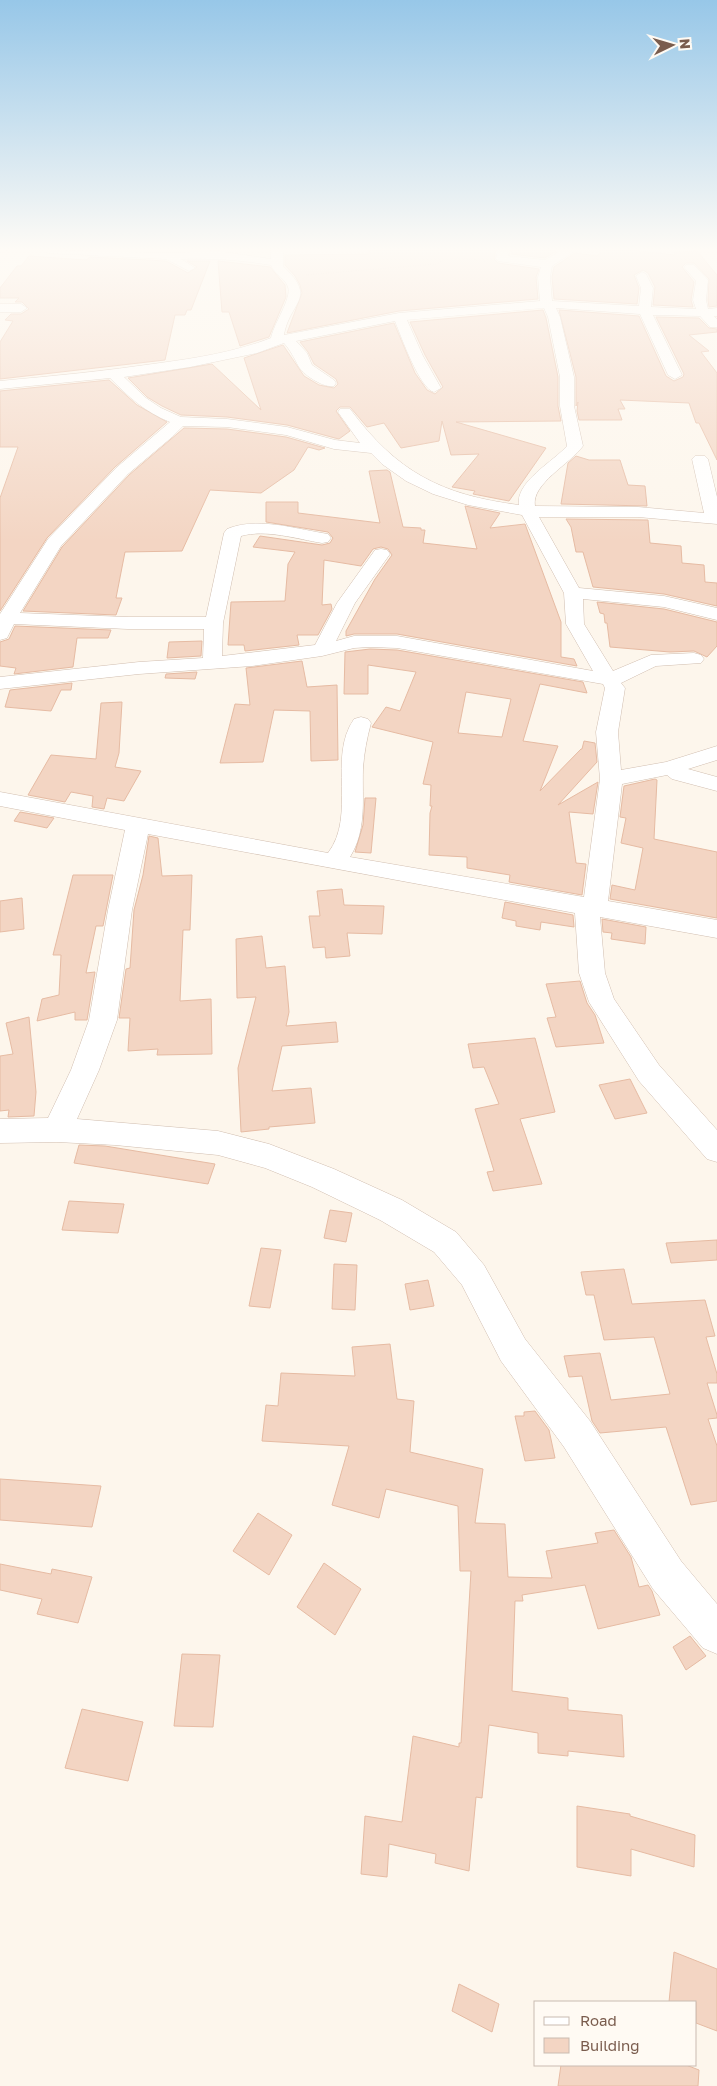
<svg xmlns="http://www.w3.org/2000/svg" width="717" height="2086" viewBox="0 0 717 2086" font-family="'Golos Text',sans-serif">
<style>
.building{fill:#f3d5c3;stroke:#e6bba3;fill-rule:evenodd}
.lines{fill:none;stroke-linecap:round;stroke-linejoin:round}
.minor-casing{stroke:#d1beb0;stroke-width:1}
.path{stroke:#d9b8a5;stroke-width:1;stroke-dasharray:0.5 2;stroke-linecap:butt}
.minor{fill:#fff;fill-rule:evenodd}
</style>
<rect width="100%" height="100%" fill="#fdf6ec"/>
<g class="building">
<polygon points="369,250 496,250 494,259 498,263 539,269 536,277 538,299 399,311 287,333 302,293 300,285 295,276 285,265 285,255 369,254"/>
<polygon points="512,250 548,250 556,251 545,258 511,254"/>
<polygon points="601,250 630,250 675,255 674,252 697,251 717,275 717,306 709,307 708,300 709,279 694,263 686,263 682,267 694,282 691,300 693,307 653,305 655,287 648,273 643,270 634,275 639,288 637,304 554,299 552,277 554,267 575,253 598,256"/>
<polygon points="29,256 86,260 90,257 166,261 188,273 197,267 187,261 210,261 191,310 187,310 185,315 175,315 165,360 0,379 0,342 13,321 5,320 11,314 21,314 29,309 22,302 15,302 19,298 0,298 0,288 17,266 21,266"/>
<polygon points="218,261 270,267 285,285 286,297 269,337 240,346 229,312 222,312"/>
<polygon points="543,310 546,318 558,377 558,406 561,421 456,422 546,448 509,501 473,494 475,491 452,487 479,454 451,455 442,421 439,441 401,448 384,423 367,427 350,407 340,407 336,411 350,431 339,439 335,438 287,425 227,417 181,415 162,406 147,397 128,378 212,364 261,410 244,358 283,345 304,376 319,385 334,388 338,384 336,379 314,364 308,352 300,342 394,323 415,373 427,390 435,394 443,387 425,355 410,322"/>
<polygon points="559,310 639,316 666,376 674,381 683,377 684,374 656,317 699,318 709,328 717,329 717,332 689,335 709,351 701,352 717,373 717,460 699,423 696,423 689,403 620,400 625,409 618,409 622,420 579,420 577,411 578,402 576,406 576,377"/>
<polygon points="109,380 137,405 167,422 115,467 47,538 0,611 0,498 18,447 0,447 0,391"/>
<polygon points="184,428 227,429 286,437 325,448 319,450 308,447 294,470 261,493 210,490 182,551 125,552 116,598 122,598 116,615 23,611 62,547 129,475"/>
<polygon points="576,456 589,460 620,460 628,485 645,486 647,506 561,504 568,463"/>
<polygon points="387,470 390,472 403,527 421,528 421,530 425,530 423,543 477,549 465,506 500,513 490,528 525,524 561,622 561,657 574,659 577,666 397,634 354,634 346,636 346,631 375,579 392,555 388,549 381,547 373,549 361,566 324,560 322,605 331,604 332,609 318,635 297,635 299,645 245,651 244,645 228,645 231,602 285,601 288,564 295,552 253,547 260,536 322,545 330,543 333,538 328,532 266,522 266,502 298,502 298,513 380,523 369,471"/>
<polygon points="566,519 648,520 650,543 681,546 682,563 704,565 705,582 717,583 717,606 664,594 593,587 583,552 576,552 571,527"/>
<polygon points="597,602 664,609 717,622 717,646 707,657 694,651 670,652 610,647 607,623 605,623 604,614 600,613"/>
<polygon points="15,626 111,630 108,638 77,638 73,667 14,674 16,668 0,666 0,642 9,639"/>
<polygon points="202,641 201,656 167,658 169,642"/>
<path d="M 370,649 L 397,650 L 583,682 L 587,693 L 540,684 L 523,741 L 558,746 L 540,791 L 581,749 L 582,749 L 584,741 L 595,743 L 597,762 L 558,805 L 598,782 L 593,814 L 569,812 L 576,863 L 586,864 L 582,895 L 509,882 L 510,875 L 467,868 L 467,857 L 429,855 L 430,813 L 432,806 L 430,806 L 431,785 L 423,784 L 433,742 L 372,727 L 386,707 L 400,711 L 416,672 L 368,665 L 368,694 L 344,694 L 345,652 ZM 466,692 L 511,699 L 502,737 L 458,733 Z"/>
<polygon points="302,661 307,687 337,685 338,760 311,761 310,711 274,710 263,762 220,763 235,704 250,705 246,668"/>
<polygon points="197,672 195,679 165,678 166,674"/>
<polygon points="72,683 71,690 61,690 51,711 5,707 10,690"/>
<polygon points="122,702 119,753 115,767 141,771 124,801 107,798 104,809 92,807 93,796 71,792 65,802 28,795 51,755 96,759 101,703"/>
<polygon points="655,779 657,780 654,839 717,852 717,918 610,899 612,885 635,890 643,848 621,843 626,818 620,817 624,786"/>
<polygon points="365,798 376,798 371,853 355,852 363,825"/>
<polygon points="20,812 54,818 47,828 14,821"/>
<polygon points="149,836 158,838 162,876 192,875 190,930 183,930 180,1001 211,999 212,1054 157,1055 158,1049 128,1051 130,1018 119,1018 126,969 130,968 134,910 143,875"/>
<polygon points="73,875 113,875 103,926 96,926 86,973 95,972 87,1020 75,1020 75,1012 37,1021 42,999 59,995 61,955 53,955"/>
<polygon points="342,889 344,905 384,906 382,934 347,933 350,956 326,958 325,947 313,948 309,916 320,916 317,891"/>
<polygon points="22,898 24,929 0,932 0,901"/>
<polygon points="505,902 573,915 574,927 541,922 540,930 516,926 516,921 502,918"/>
<polygon points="602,919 646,927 645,944 611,939 612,933 603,932"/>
<polygon points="262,936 266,968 285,966 289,1012 286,1026 336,1022 338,1042 282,1046 272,1091 311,1088 315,1123 269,1127 269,1129 241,1132 238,1068 256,997 237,998 236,939"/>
<polygon points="580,981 587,1003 595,1015 604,1043 556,1047 547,1018 556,1017 546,984"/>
<polygon points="29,1017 36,1092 34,1116 8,1117 9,1110 0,1111 0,1056 13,1054 6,1023"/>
<polygon points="535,1038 555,1112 520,1119 542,1184 493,1191 487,1172 494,1171 475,1109 499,1104 484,1067 473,1068 468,1044"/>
<polygon points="630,1079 647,1113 615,1119 599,1085"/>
<polygon points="79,1145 105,1146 215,1164 208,1184 74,1163"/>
<polygon points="69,1201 124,1204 118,1233 62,1230"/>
<polygon points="330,1210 352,1213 346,1242 324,1238"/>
<polygon points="717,1240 717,1260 671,1263 666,1243"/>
<polygon points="261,1248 281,1250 270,1308 249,1306"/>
<polygon points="334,1264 357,1265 355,1310 332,1309"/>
<polygon points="624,1269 632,1304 705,1300 715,1336 706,1337 717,1374 717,1383 707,1383 717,1415 717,1418 708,1419 717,1446 717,1501 691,1505 666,1427 600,1433 592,1421 582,1376 569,1377 564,1356 600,1353 611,1400 670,1394 654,1337 604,1340 594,1295 586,1295 581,1272"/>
<polygon points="428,1280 434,1306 410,1310 405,1284"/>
<polygon points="390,1344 397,1399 414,1401 410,1452 483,1469 475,1523 505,1524 508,1577 552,1578 546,1551 598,1543 595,1533 614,1530 631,1557 639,1587 648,1585 652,1591 660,1615 598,1629 585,1585 522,1595 523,1601 515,1601 512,1691 568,1698 568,1710 622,1715 624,1757 568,1751 568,1756 538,1753 538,1733 489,1725 482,1798 476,1797 469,1871 435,1863 436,1854 389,1844 387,1877 361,1874 365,1816 402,1822 413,1736 459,1747 459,1743 461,1743 471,1571 460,1571 458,1506 386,1489 379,1518 332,1505 349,1446 262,1441 266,1405 278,1406 281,1373 355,1376 352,1347"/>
<polygon points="535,1411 549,1430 555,1458 525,1461 515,1416 524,1416 524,1412"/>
<polygon points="0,1479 101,1486 92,1527 0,1520"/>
<polygon points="258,1513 292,1535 269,1575 233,1551"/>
<polygon points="324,1563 361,1589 335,1635 297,1607"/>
<polygon points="0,1564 51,1574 52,1569 92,1577 78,1623 37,1614 42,1599 0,1590"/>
<polygon points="690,1636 706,1656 686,1670 673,1647"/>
<polygon points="182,1654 220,1655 213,1727 174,1726"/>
<polygon points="82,1709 143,1722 128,1781 65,1768"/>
<polygon points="577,1806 630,1814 630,1816 695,1835 694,1867 631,1849 631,1876 577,1867"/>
<polygon points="674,1952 717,1969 717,2031 696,2023 696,2002 669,2002"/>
<polygon points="459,1984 499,2004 492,2032 452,2011"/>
<polygon points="561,2065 686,2065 699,2070 698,2086 558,2086"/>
</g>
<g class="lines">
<defs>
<g id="minor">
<polygon points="0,250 7,250 0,253"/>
<path d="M 43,250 L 168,253 L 217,251 L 271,259 L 271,250 L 283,250 L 283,266 C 318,299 290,301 284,335 L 399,313 L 540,301 L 538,277 L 541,267 L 498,261 L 496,259 L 498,250 L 510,250 L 508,256 L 545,260 L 562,250 L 576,250 L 552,266 L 550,277 L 552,301 L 639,306 L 641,288 L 636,276 L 642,272 L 646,274 L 653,288 L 651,307 L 696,309 L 693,300 L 696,281 L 684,267 L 686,265 L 694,265 L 708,280 L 706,300 L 708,309 L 717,308 L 717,316 L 714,316 L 717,319 L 717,327 L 710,327 L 700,316 L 653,315 L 682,375 L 675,379 L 668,375 L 640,314 L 556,308 L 560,317 L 574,377 L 574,406 L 583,446 C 570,464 531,484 535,506 L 638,507 L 704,513 L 692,459 L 695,456 L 705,456 L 708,459 L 717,497 L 717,524 L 638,517 L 539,517 L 579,588 L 664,596 L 717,608 L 717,620 L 664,607 L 583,599 L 584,624 L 613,671 L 651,655 L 694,653 L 701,655 L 704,659 L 701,663 L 656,666 L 621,683 L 625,688 L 618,732 L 621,770 L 666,762 L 717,746 L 717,760 L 688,769 L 717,777 L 717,791 L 672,779 L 667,775 L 622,784 L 608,901 L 717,920 L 717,938 L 600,917 L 605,973 L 614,999 L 659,1065 L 717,1130 L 717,1162 L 707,1159 L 639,1081 L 589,1002 L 579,973 L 575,913 L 148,834 L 132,910 L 117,1020 L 99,1070 L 77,1119 L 218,1131 L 269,1144 L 334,1169 L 402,1200 L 456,1232 L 484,1265 L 525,1339 L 590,1421 L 681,1561 L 717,1604 L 717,1654 L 703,1648 L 653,1589 L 564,1447 L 501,1361 L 462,1285 L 434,1252 L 380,1220 L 312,1187 L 265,1168 L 218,1155 L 115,1145 L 57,1142 L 0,1143 L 0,1119 L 48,1118 L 71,1070 L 89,1020 L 108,910 L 125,830 L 0,806 L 0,792 L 328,853 C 357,815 327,758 354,719 L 361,717 L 368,719 L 371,723 C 367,738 364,753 363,769 C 362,799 367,830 350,857 L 584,897 L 600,779 L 596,732 L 605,688 L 603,684 L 397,648 L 370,647 L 354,648 L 322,656 L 252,666 L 139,674 L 0,689 L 0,677 L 139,662 L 203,658 L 204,629 L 128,629 L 14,624 L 7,638 L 0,640 L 0,614 L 48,539 L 116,468 L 170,422 C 145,412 129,397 110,378 L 0,389 L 0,381 C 53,376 106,371 160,363 C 197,358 235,352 271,338 C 274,323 292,298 288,287 C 285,278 274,274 271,265 C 240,260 213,258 181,259 L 195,268 L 189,271 L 166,259 L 48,253 ZM 544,308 L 548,317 L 560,377 L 560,406 L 567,446 C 554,461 515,482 519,505 C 441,495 397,472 350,409 L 340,409 L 338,412 L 360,443 L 335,440 L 287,427 L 227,419 L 181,417 L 161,408 L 146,398 L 124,377 L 190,367 L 257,353 L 284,343 C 291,351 294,358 299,367 C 305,376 324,388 334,386 L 336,383 L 334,380 L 312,365 L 307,353 L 296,341 L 395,321 C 401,336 420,389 434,392 L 441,388 L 423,356 L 407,320 ZM 183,426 L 227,427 L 286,435 L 334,449 L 371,453 L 382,464 L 406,481 L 433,494 L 468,505 L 522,515 L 564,593 L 566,624 L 593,671 L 397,636 L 354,636 L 336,641 L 355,603 L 390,554 L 387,550 L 381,549 L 375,550 L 337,603 L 315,645 L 222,656 L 223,623 L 241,536 C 266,529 297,539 322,543 L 328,542 L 331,538 L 328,534 L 322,533 C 292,528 256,517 227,529 L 224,533 L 206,617 L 128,617 L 20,613 L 61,546 L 128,474 L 172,437 Z"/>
<polygon points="0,304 21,304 27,308 21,312 0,312"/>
</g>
</defs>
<use href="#minor" class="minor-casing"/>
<path class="path" d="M 306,275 L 436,264 C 452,254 467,259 485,261"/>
<use href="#minor" class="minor"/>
</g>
<linearGradient id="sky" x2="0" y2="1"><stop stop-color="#97c7e8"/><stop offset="0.46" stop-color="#fefbf6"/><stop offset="1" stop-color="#fefbf6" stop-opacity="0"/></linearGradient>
<rect width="717" height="542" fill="url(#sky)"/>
<rect x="534" y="2001" width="162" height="65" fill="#fffaf3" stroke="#cabbb1"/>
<rect x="544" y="2017" width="25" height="8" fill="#ffffff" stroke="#cabbb1"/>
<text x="580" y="2026" font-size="15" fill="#7a5c4d">Road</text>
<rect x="544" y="2038" width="25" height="15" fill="#f3d5c3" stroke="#cabbb1"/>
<text x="580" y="2051" font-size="15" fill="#7a5c4d">Building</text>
<g transform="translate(672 45) rotate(85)" stroke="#fffaf3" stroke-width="4" paint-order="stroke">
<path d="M0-4L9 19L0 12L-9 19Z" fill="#7a5c4d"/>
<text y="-8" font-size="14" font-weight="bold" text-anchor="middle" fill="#7a5c4d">N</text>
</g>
</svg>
